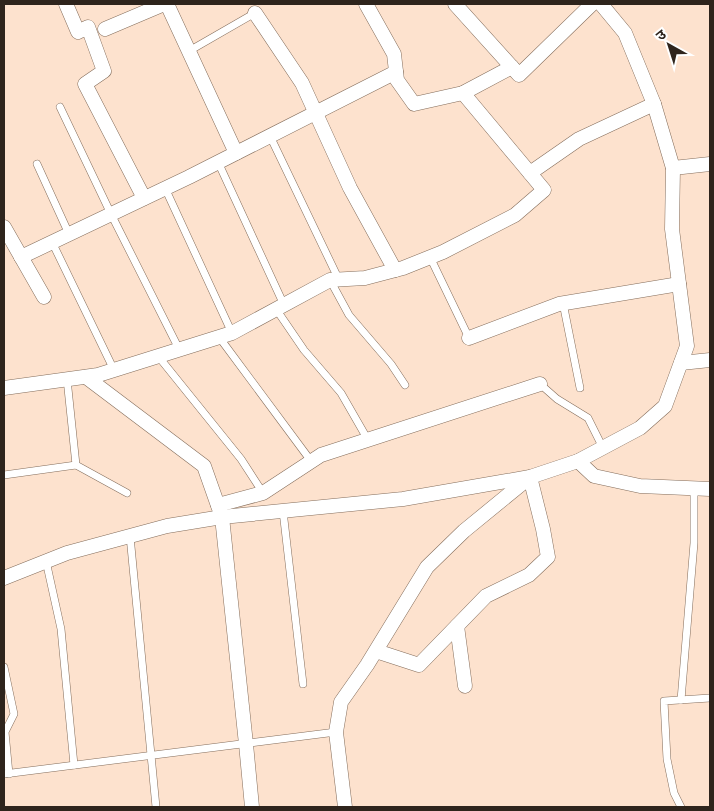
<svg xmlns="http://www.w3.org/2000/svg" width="714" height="811" viewBox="0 0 714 811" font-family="Montserrat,'Noto Sans Devanagari',sans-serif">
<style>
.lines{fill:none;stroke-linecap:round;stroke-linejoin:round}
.service-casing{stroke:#846d5b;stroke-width:8}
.minor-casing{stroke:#846d5b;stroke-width:15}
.service{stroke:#fff;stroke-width:7}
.minor{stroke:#fff;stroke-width:14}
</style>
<rect width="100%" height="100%" fill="#fde2ce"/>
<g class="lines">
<defs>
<g id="service">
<polyline points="189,51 255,13"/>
<polyline points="60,107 111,214 179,349"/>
<polyline points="270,136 339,280"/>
<polyline points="218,162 284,305"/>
<polyline points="37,164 69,234"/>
<polyline points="165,188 232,333"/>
<polyline points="52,242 114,370"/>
<polyline points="430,257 469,338"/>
<polyline points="330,280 349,315 391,364 405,385"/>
<polyline points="563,303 580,388"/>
<polyline points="276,309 304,350 341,393 368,440"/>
<polyline points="219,337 311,461"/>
<polyline points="158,356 241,459 263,493"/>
<polyline points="67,379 76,465 127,493"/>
<polyline points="540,384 557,399 588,418 603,448"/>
<polyline points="4,475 76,465"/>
<polyline points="283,511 303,684"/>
<polyline points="130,536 156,807"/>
<polyline points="46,561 61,629 74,765"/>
<polyline points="4,667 14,714 5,732 9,774"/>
<polyline points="681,700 694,543 694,488"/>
<polyline points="4,774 336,732"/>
<polyline points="681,807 674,793 667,759 664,701 710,698"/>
</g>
<g id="minor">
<polyline points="66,4 78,32 88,27 104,71 85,84 144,198"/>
<polyline points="167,4 236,153"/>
<polyline points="366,4 394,54 397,80 414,104 463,93 512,67"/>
<polyline points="455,4 519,75 592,4"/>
<polyline points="255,13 302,83 350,188 395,270"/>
<polyline points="105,29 164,4"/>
<polyline points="673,168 710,164"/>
<polyline points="530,173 579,139 654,104"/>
<polyline points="4,227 44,297"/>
<polyline points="21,257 189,177 396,72"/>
<polyline points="469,338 559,304 679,284"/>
<polyline points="681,363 710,360"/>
<polyline points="86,377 204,466 222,517 246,744 252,807"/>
<polyline points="4,388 98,375 232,333 330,280 365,278 403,268 443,252 515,215 544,190 463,93"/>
<polyline points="578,461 594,476 640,486 710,489"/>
<polyline points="218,505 263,493 321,455 540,384"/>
<polyline points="4,578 67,553 167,526 222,517 403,499 530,477 578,461 640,428 665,406 687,346 672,229 673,168 654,104 625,33 601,4"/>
<polyline points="457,626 465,686"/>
<polyline points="345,807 336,732 341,702 367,665 427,567 464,531 530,477 543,529 548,557 529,575 486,596 419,665 376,651"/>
</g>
</defs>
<use href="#service" class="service-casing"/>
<use href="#minor" class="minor-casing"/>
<use href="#service" class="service"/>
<use href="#minor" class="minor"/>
</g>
<rect width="714" height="811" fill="none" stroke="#2e241c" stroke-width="10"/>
<g transform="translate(669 45) rotate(321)" stroke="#ffffff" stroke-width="4" paint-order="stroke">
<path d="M0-4L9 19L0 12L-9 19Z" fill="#2e241c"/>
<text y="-8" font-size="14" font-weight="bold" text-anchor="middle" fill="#2e241c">उ</text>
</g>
</svg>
